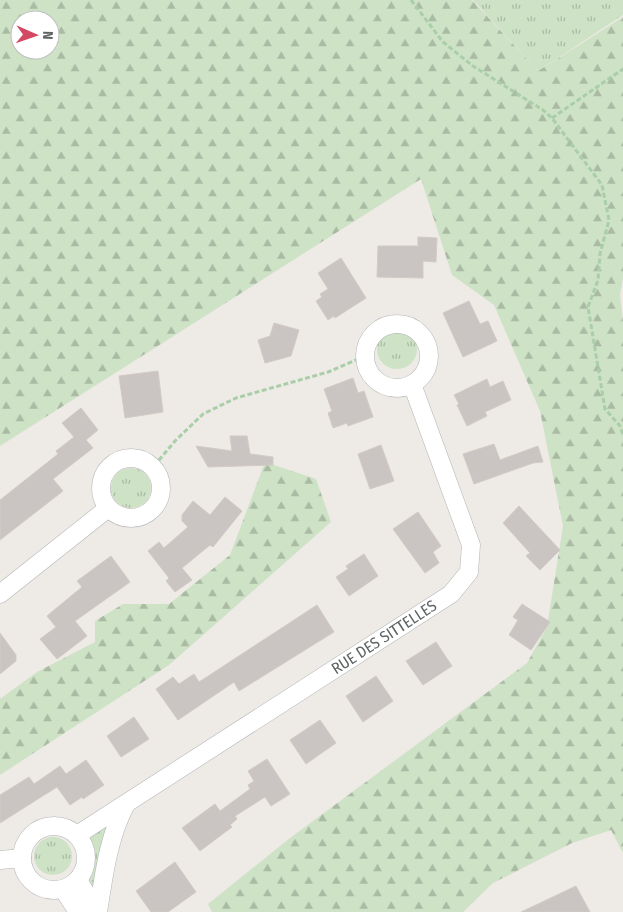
<svg xmlns="http://www.w3.org/2000/svg" width="623" height="912" viewBox="0 0 623 912" font-family="'Fira Sans Condensed',sans-serif">
<style>
.grass{fill:url(#grass-tufts)}
.forest{fill:url(#forest-firs);fill-rule:evenodd}
.building{fill:#cac5c3;stroke:#d2cbc5}
.lines{fill:none;stroke-linecap:round;stroke-linejoin:round}
.street-casing{stroke:#b1b5b6;stroke-width:19}
.path{stroke:#a9cea8;stroke-width:3;stroke-dasharray:5 2.5;stroke-linecap:butt}
.street{stroke:#fff;stroke-width:18}
.labels{text-anchor:middle;dominant-baseline:central;stroke-width:4;stroke-linejoin:round;paint-order:stroke}
.street-label{font-size:16px;fill:#5e6364;stroke:#fff}
</style>
<defs>
<pattern id="grass-tufts" width="24" height="20" patternUnits="userSpaceOnUse" patternTransform="scale(1.25)"><rect width="24" height="20" fill="#cee2c6"/><path d="M3 7l-1-3M5 7V3M7 7l1-3M15 17l-1-3M17 17v-4M19 17l1-3" fill="none" stroke="#aabba4"/></pattern>
<pattern id="forest-firs" width="22" height="20" patternUnits="userSpaceOnUse" patternTransform="scale(1.25)"><rect width="22" height="20" fill="#cee2c6"/><path d="M5 1l3.5 6h-7zM16 11l3.5 6h-7z" fill="#aabba4"/></pattern>
</defs>
<rect width="100%" height="100%" fill="#eeeae6"/>
<g class="grass">
<polygon points="473,0 623,0 623,15 538,71"/>
<circle cx="397" cy="349" r="20"/>
<circle cx="131" cy="488" r="20"/>
<polygon points="110,824 93,887 87,884 91,851 88,843 90,838 92,835"/>
<circle cx="53" cy="856" r="19"/>
</g>
<g class="forest">
<path d="M 0,0 L 472,0 L 538,71 L 623,17 L 623,278 L 620,295 L 623,321 L 623,853 L 611,830 L 572,843 L 493,883 L 463,912 L 212,912 L 208,904 L 290,838 L 527,663 L 547,627 L 563,526 L 540,411 L 494,305 L 452,275 L 421,179 L 0,446 ZM 20,20 L 50,20 L 50,50 L 20,50 Z"/>
<polygon points="265,462 316,479 331,522 169,665 0,775 0,699 37,672 95,642 95,621 123,604 169,604 230,555"/>
</g>
<g class="building">
<polygon points="418,237 437,238 436,262 423,261 423,278 377,277 378,246 418,246"/>
<polygon points="341,258 366,298 335,318 334,316 328,320 316,301 322,297 320,294 328,289 318,273"/>
<polygon points="469,301 480,324 488,321 497,341 463,357 443,313"/>
<polygon points="274,323 299,330 291,356 265,363 258,340 270,336"/>
<polygon points="158,371 163,412 125,418 119,376"/>
<polygon points="353,378 358,393 364,391 373,417 348,426 347,423 333,428 328,413 332,411 324,389"/>
<polygon points="487,379 490,387 503,381 511,400 485,412 487,416 467,426 457,405 459,404 454,395"/>
<polygon points="81,408 98,430 86,440 93,448 53,479 63,491 0,540 0,500 58,454 56,451 74,437 62,423"/>
<polygon points="230,436 247,436 250,454 273,457 273,465 208,467 196,446 232,451"/>
<polygon points="494,444 500,460 538,446 543,462 533,463 474,484 463,454"/>
<polygon points="381,445 394,481 370,489 358,454"/>
<polygon points="225,497 242,511 213,547 210,545 182,568 192,580 175,592 166,581 169,578 148,551 159,542 164,548 188,527 182,521 182,515 193,501 210,515"/>
<polygon points="519,506 560,550 540,570 526,556 530,553 503,523"/>
<polygon points="418,512 441,546 433,552 439,563 425,573 393,529"/>
<polygon points="364,554 378,576 349,596 336,577 348,569 346,566"/>
<polygon points="111,556 130,582 75,621 87,636 57,659 40,639 56,627 47,616 82,587 77,581"/>
<polygon points="522,604 550,622 531,650 509,635 518,620 513,617"/>
<polygon points="317,605 334,632 239,691 234,682 178,720 156,689 173,677 179,684 194,674 199,682"/>
<polygon points="0,633 16,655 16,661 0,674"/>
<polygon points="436,642 452,666 423,685 406,661"/>
<polygon points="376,676 393,701 363,722 346,696"/>
<polygon points="134,717 149,739 121,757 107,736"/>
<polygon points="320,720 336,743 306,764 290,740"/>
<polygon points="267,759 290,794 271,806 265,797 235,816 237,819 230,825 232,827 200,851 182,828 215,804 220,811 250,789 248,785 254,781 248,771"/>
<polygon points="86,760 104,785 83,799 82,797 70,805 57,787 0,823 0,795 29,777 34,784 60,766 66,774"/>
<polygon points="175,862 196,892 168,912 151,912 136,891"/>
<polygon points="576,886 590,912 521,912"/>
</g>
<g class="lines">
<defs>
<g id="street">
<circle cx="397" cy="356" r="32"/>
<circle cx="131" cy="488" r="30"/>
<polyline points="0,594 107,509"/>
<circle cx="54" cy="858" r="32"/>
<polyline points="77,835 451,594 469,572 471,545 412,384"/>
<polyline points="0,860 22,858"/>
<polyline points="78,880 97,912"/>
<polyline points="63,889 78,912"/>
<path d="M 98,912 C 104,875 108,838 126,804"/>
</g>
</defs>
<use href="#street" class="street-casing"/>
<g class="path">
<polyline points="411,0 443,42 473,66 543,110 552,118 602,185 609,220 600,254 598,280 588,307 605,409 620,426 623,435"/>
<polyline points="552,118 623,69"/>
<polyline points="154,466 175,441 203,414 236,398 328,372 365,356"/>
</g>
<use href="#street" class="street"/>
</g>
<g class="labels">
<g class="street-label">
<text transform="translate(384 637) rotate(-33)">RUE DES SITTELLES</text>
</g>
</g>
<g transform="translate(35 35) rotate(92)"><circle r="24" fill="#ffffff" stroke="#bfc1c1"/>
<path d="M0-4L9 19L0 12L-9 19Z" fill="#d34863"/>
<text y="-8" font-size="14" font-weight="bold" text-anchor="middle" fill="#5e6364">N</text>
</g>
</svg>
